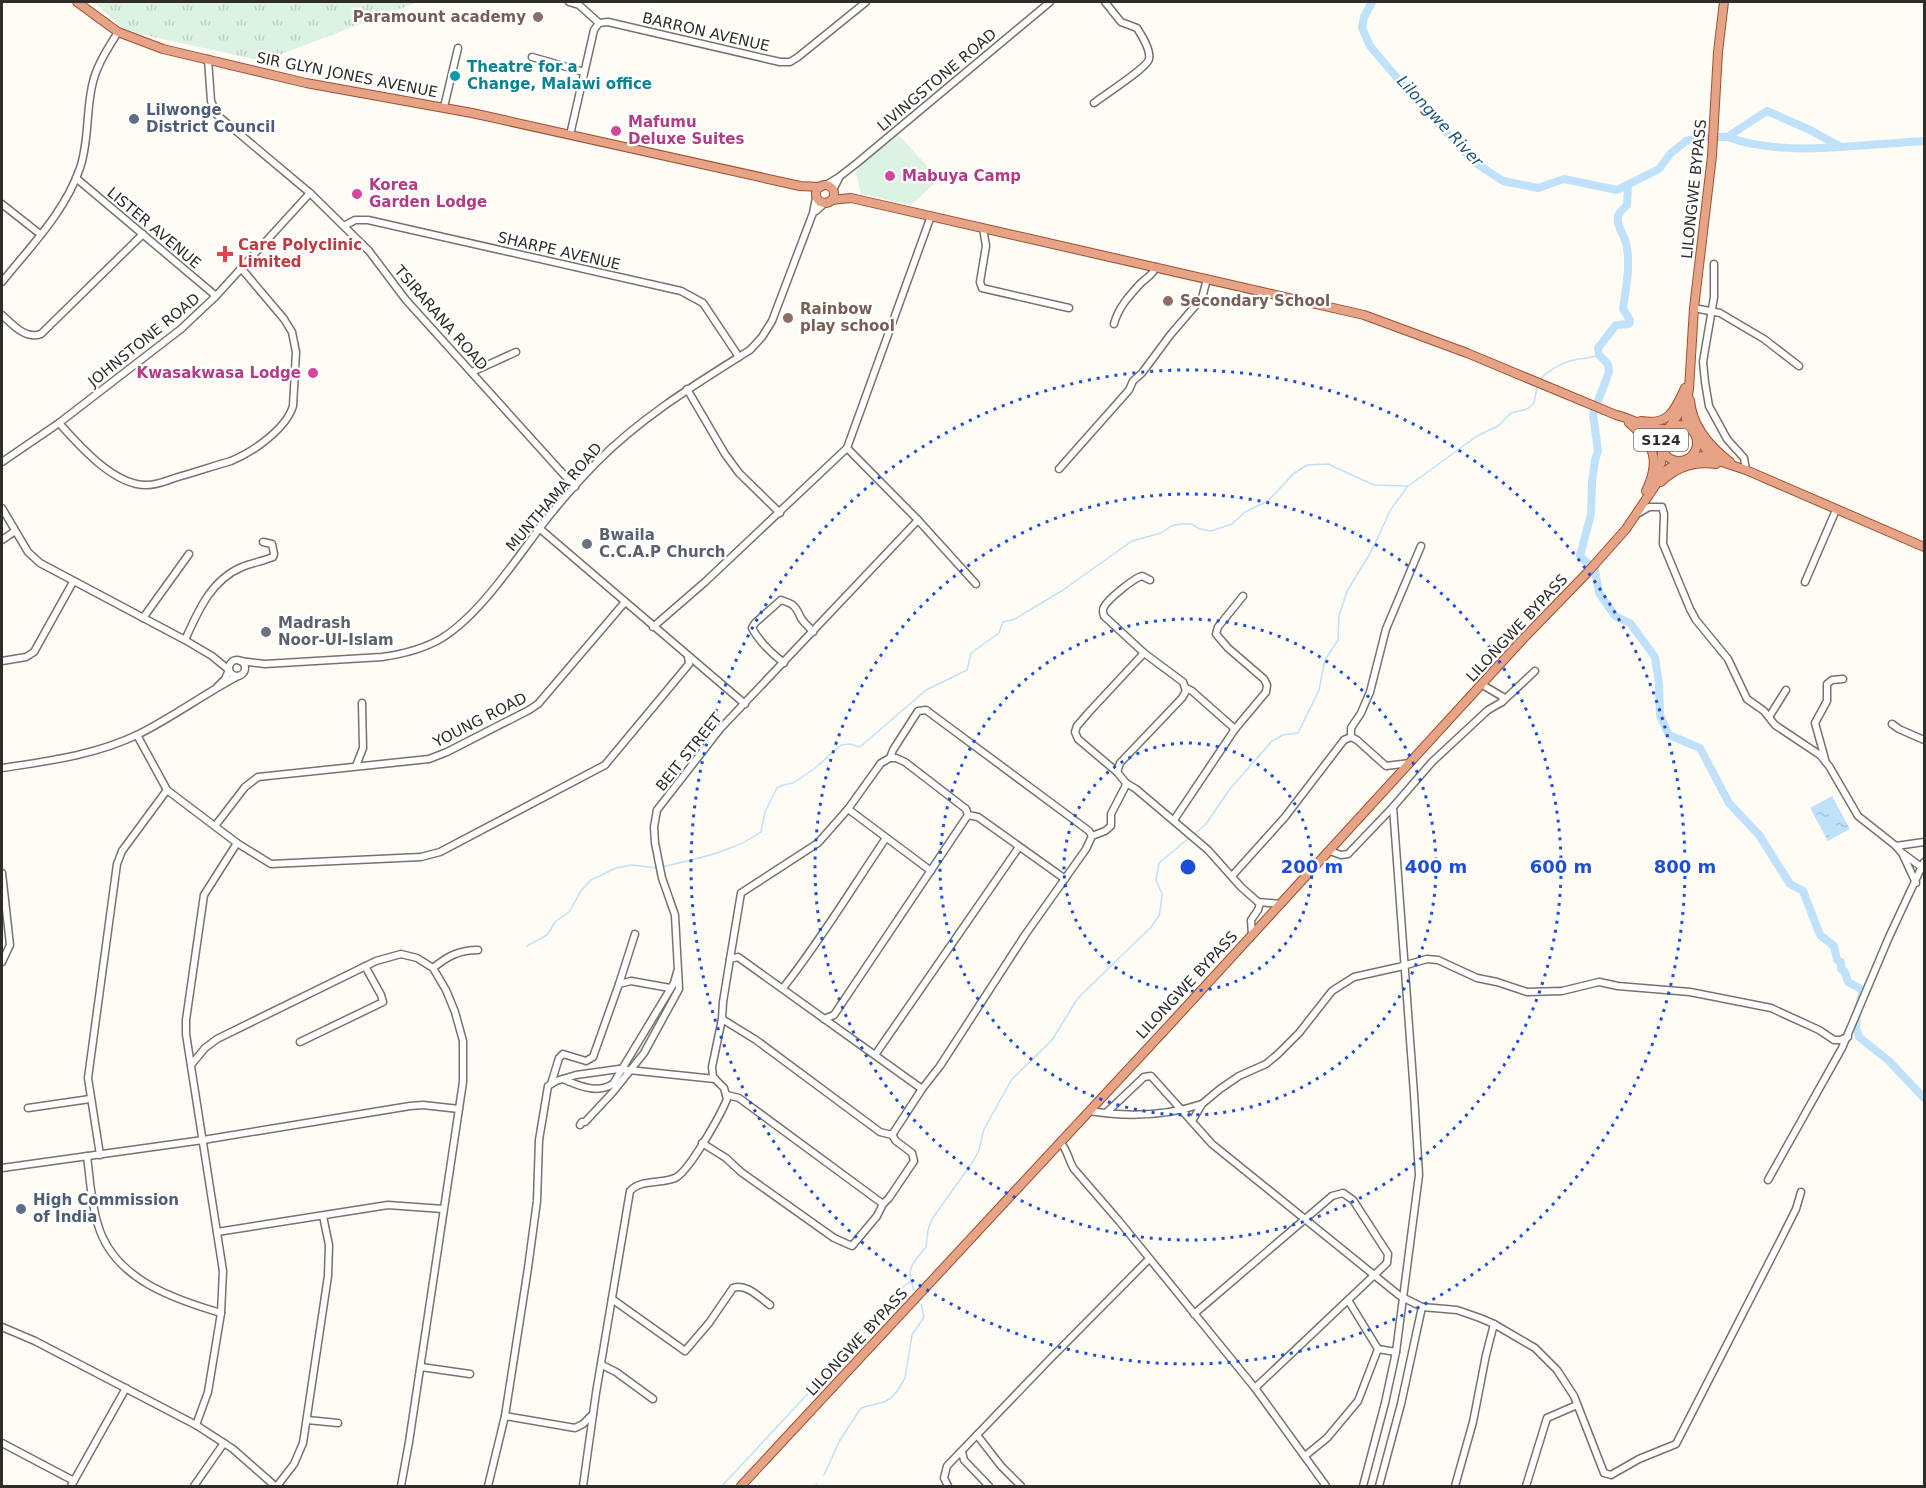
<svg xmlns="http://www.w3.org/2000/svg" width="1926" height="1488" viewBox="0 0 1926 1488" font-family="'DejaVu Sans',sans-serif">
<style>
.grass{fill:url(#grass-tufts)}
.green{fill:#dcf2e2}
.water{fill:url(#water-ripples)}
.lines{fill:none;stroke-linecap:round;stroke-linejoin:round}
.stream{stroke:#bfe1fa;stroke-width:1.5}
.river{stroke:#bfe1fa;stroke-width:8}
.minor-casing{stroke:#77726c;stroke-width:9}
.major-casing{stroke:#9c5131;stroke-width:10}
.minor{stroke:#fff;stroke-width:6}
.major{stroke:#e6a386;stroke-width:8}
.ring{fill:none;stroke:#1d4ed8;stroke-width:3;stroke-dasharray:3 6}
.education-dot{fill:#8d6e63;stroke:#fff;stroke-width:2}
.culture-dot{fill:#0f9aa8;stroke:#fff;stroke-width:2}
.service-dot{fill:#5c6f8a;stroke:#fff;stroke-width:2}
.hotel-dot{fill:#d1479c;stroke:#fff;stroke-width:2}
.health-dot{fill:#e0444e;stroke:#fff;stroke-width:2}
.worship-dot{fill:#6b7280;stroke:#fff;stroke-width:2}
.labels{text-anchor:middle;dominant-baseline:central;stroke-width:4.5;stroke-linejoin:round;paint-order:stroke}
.shield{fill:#fff;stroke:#6d6c6a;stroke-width:1.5}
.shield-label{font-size:14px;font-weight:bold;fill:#2f2d2a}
.education-label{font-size:15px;font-weight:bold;fill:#785e54;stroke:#fff;text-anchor:start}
.street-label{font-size:15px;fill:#2f2d2a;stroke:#fff}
.culture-label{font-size:15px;font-weight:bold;fill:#0d838f;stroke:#fff;text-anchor:start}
.service-label{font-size:15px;font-weight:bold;fill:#4e5e75;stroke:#fff;text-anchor:start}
.hotel-label{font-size:15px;font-weight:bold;fill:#b23c85;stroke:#fff;text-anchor:start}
.health-label{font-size:15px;font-weight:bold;fill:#be3a42;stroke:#fff;text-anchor:start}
.worship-label{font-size:15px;font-weight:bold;fill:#5b616d;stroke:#fff;text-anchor:start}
.water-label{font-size:16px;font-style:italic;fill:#1e5576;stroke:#fff}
.centre{fill:#1d4ed8;stroke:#fff;stroke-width:3}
.ring-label{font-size:18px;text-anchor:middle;font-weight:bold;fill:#1d4ed8;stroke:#fff;stroke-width:4.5;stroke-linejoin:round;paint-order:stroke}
</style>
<defs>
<pattern id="grass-tufts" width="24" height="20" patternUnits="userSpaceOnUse" patternTransform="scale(1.5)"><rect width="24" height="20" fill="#dcf2e2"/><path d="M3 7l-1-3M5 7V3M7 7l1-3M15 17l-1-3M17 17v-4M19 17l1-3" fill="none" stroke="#bdd0c2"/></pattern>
<pattern id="water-ripples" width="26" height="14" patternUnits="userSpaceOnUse" patternTransform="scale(1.5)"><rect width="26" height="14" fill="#bfe1fa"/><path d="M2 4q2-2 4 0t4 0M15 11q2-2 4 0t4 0" fill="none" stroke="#a4c1d6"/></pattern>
</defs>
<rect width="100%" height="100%" fill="#fffbf5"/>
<polygon class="grass" points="94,2 418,2 263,61 126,31"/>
<polygon class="green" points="897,133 935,175 936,182 911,205 861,194 856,173 859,166"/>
<polygon class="water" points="1832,796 1850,829 1828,841 1810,808"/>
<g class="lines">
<g class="stream">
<path d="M 1541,379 C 1549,369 1567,360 1580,359 C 1587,358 1592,358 1599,355"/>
<polyline points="1193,835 1206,824 1229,790 1272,741 1283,735 1298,733 1319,690 1325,660 1338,640 1339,616 1347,591 1371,552 1391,509 1408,486 1429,471 1477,436 1498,426 1511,413 1527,409 1534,403 1537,388"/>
<path d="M 662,867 C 695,859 733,852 761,832 L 765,812 L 777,788 L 783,785 L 793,783 L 814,769 L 841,745 L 850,744 L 860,747 L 926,690 L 967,670 L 971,653 L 999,633 L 1003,622 L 1015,619 L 1063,590 L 1132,541 L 1161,533 L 1171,526 L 1180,524 L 1191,524 L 1200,529 L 1211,531 L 1232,524 L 1245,512 L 1268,501 L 1293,474 L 1307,465 L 1328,464 L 1374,485 L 1408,486"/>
<polyline points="527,946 547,935 555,922 570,911 580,892 591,880 616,868 632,865 657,868"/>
<path d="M 914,1290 C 905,1268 913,1263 926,1247 L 928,1230 L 932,1219 L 972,1163 L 979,1150 L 984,1129 L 1012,1079 L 1052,1040 L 1078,998 L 1151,927 L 1159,916 L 1161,905 L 1162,894 L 1156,880 L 1159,863 L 1189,838"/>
<polyline points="870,1327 886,1310 898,1291 911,1281"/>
<polyline points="824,1475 840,1440 861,1408 884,1402 891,1398 898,1390 905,1378 912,1335 924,1317 921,1304"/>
<polyline points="722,1486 867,1330"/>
<polyline points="815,1486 817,1484"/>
</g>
<g class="river">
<polyline points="1372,2 1364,17 1362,28 1370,46 1409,92 1474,162 1503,181 1538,188 1564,179 1617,190 1659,169 1670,154 1686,141 1703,137 1727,137 1767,111 1810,130 1841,147 1924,141"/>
<path d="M 1727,137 C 1762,149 1803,150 1839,147"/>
<path d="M 1628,185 L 1627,205 C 1624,208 1619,212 1618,216 C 1616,226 1624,234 1626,243 C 1631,265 1626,287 1623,309 L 1630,320 L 1629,324 L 1616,325 L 1598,348 L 1599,355 L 1608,364 L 1609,372 L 1593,414 L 1598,451 L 1595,460 L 1592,482 L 1591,514 L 1580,556 L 1595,570 L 1599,593 L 1615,616 L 1630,623 L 1655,657 L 1659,684 L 1660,715 L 1669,735 L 1700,748 L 1729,803 L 1759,835 L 1790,884 L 1803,891 L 1820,935 L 1834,946 L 1837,960 L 1841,962 L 1841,969 L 1845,972 L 1848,982 L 1863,990 L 1857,1013 L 1856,1027 L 1859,1037 L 1889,1061 L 1924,1098"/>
</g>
<defs>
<g id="minor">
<polyline points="569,2 579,5 599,23"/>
<polyline points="532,57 584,72"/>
<polyline points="208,59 211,101 217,115 310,193 369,251 406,300 575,487"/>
<path d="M 1094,103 C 1103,96 1147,68 1149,59 C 1151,50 1142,36 1137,28 L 1121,22 L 1105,2"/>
<polyline points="444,107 458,48"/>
<polyline points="570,135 594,30 599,23 608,22 780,62 790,62 798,57 866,2"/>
<polyline points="76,178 216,296"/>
<polyline points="824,186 839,177 857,163 1050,2"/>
<polyline points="833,190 839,178"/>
<polyline points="2,204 40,234"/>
<polyline points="816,211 826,202"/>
<polyline points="344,226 355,220 368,220 681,291 703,303 739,357"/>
<polyline points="983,228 986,246 980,282 982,288 1069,308"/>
<polyline points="1714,264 1714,297 1703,362 1705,382 1709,406 1727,439 1744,458 1746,470"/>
<path d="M 2,282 C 30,247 65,212 80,168 C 89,142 86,113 92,86 C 96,66 107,50 118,32"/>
<polyline points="1694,308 1720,313 1764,339 1799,366"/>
<path d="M 2,315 C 13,325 26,340 41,334 L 143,234"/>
<path d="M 1114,324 C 1118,308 1129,296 1140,284 C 1146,278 1153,275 1156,267"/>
<polyline points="472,372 516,352"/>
<polyline points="687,389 725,454 739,473 780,513"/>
<path d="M 59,423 C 79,445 114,486 147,485 C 158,485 168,480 178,477 C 196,472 213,466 231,461 C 253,452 286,429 293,406 L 296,352 L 292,332 L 284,319 L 241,268"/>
<polyline points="2,462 59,423 181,329 216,296 310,193"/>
<polyline points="1059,469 1129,390 1133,381 1142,373 1171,334 1202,298 1207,279"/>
<polyline points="2,508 28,552 40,563 185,640 212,656 229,670 225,679 217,687"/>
<polyline points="1637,514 1649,507 1662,507 1664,514 1663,544 1690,609 1696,620 1728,659 1747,699 1764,711 1775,725 1820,755 1829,766 1858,816 1896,846 1924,842"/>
<polyline points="918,520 976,584"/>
<polyline points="539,528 745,704"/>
<polyline points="2,540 15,531"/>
<polyline points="1805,582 1836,510"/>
<polyline points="143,618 189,554"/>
<polyline points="653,627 705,582 847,448 931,216"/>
<path d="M 185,640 C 198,611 211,580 242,567 C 252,563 263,561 273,557 L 274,554 L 272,544 L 263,542"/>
<circle cx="237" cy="668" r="8"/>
<polyline points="2,661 26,657 34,652 73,582"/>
<path d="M 240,661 L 265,664 L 382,657 C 403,654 424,649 442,638 C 476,617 507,572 531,540 C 550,513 573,487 596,463 C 641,417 696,384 750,350 L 762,337 L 772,321 L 813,213 L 816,198"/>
<path d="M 784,663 C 771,653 760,643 752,628 L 755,623 L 781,600 C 793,604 795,605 800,616 C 802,622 809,626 813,632"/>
<polyline points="1486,687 1503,697 1502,702"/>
<polyline points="1186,688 1192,691 1235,729"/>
<polyline points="1769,717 1786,690"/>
<polyline points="1892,724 1899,729 1924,740"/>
<polyline points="137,735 167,790 237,843 271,864 421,857 440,852 605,765 689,664 688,656"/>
<polyline points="1351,737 1351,728 1361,713 1370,692 1386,629 1421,546"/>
<polyline points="890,758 893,750 918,711 926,710 1089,831 1092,836"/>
<polyline points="1825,759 1815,723 1827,701 1827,684 1832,680 1843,679"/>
<polyline points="356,766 363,748 362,703"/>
<path d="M 2,768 C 48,761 96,755 139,734 C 173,717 204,694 238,676"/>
<path d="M 1117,772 L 1120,763 L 1182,698 L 1186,691 L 1183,682 L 1144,653 L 1104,616 C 1103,612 1102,610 1104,607 C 1108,599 1134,578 1142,576 L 1150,580"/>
<polyline points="1126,783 1136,789 1208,850 1241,887 1258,902 1281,904"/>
<polyline points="848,809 931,871"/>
<polyline points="1174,820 1235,729 1266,692 1267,685 1264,679 1228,648 1216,634 1218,627 1243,596"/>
<polyline points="215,826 245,787 258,777 429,759 447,752 529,710 538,704 625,602"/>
<polyline points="1896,846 1901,852 1924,869"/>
<polyline points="1330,851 1341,855 1348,854 1393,807 1432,762 1488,710 1502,702 1535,671"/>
<polyline points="1903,855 1916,883"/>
<polyline points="2,873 10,945 2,962"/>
<polyline points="1232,876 1285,817 1344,740 1351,737 1357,740 1386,766 1410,763"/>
<polyline points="1252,935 1251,920 1258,910 1260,903"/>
<polyline points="730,959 741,893 818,843 848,809 881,763 890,758 896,758 905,762 966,809 968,815 978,817 1065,879"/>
<path d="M 433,968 C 448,956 459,950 478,950"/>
<polyline points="619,984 635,934"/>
<path d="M 783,988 C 821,940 852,888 886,838"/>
<polyline points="824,1019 834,1015 968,815"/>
<polyline points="300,1042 383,1002 381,995 365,966"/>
<polyline points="875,1055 1019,847"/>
<polyline points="191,1065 205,1048 217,1039 376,961 401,954 417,958 433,968 446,990 455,1012 463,1041 463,1082 409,1442 401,1486"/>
<path d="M 563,1079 C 579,1086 597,1094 613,1084 L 674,983 L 677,972"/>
<polyline points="551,1084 559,1058 563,1054 586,1061 593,1057 619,984 631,981 670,988"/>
<polyline points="727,1095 739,1098 883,1204"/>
<polyline points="28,1108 90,1099"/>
<path d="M 1089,1111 C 1127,1117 1166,1116 1202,1104"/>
<polyline points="1106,1113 1144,1077 1151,1076 1212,1144 1400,1296 1422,1307 1457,1310 1480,1318 1494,1324 1535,1348 1557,1370 1574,1396 1604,1473 1611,1475 1639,1459 1676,1444 1782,1237 1796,1209 1801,1192"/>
<polyline points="1192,1121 1202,1104 1220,1089 1239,1076 1266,1064 1278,1054 1299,1033 1332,991 1354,977 1399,967 1427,959 1438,960 1477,978 1497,982 1527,992 1562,991 1599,982 1618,986 1690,992 1771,1008 1819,1030 1834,1040 1840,1040 1848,1037"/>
<polyline points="580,1125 582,1122 585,1122 613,1092 644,1053 679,989 675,915 662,878 655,843 654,827 657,810 720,729 918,520 847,448"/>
<polyline points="892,1135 922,1089 940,1066 1025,935 1086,849 1092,836 1105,831 1111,826 1111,814 1125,787 1126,783 1117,772 1078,739 1075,732 1077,726 1090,711 1144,653"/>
<path d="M 1060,1142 C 1068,1150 1068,1160 1074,1169 L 1119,1221 L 1255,1388 L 1326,1486"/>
<polyline points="702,1143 726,1158 741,1172 834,1238 852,1246 877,1216 883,1204 889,1198 914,1161 912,1153 896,1141 892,1135 880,1132 756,1040 722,1019"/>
<polyline points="100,1155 88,1078 117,864 122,851 167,790"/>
<path d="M 87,1156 C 90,1179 91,1203 98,1225 C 114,1279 173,1299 221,1313"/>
<polyline points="2,1168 203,1140 410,1106 423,1105 459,1109"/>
<polyline points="1768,1180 1842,1048 1889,937 1924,862"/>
<polyline points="217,1232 388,1205 443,1209"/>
<path d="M 612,1299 L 685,1351 L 709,1323 L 733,1288 C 746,1283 759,1297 770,1305"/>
<polyline points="1194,1314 1332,1196 1343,1193 1353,1200 1388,1254 1387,1263 1255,1388"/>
<polyline points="2,1327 35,1341 196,1425 233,1449 275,1486"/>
<polyline points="1378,1349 1396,1352"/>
<polyline points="602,1365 616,1372 653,1399"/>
<polyline points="421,1367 470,1374"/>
<polyline points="505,1416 575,1428 583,1424 593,1414"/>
<polyline points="307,1420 338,1423"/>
<polyline points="196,1425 208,1392 221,1313 223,1271 186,1034 186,1020 204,895 237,843"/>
<polyline points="977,1435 1001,1466 1021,1486"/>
<polyline points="2,1443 74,1481"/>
<polyline points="962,1452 964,1460 989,1486"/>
<polyline points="1305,1456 1327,1438 1358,1401 1378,1349 1348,1300"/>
<polyline points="71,1486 126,1388"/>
<polyline points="194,1486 224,1443"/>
<polyline points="277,1486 294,1464 303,1443 328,1276 329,1245 323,1216"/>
<polyline points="488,1486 505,1416 528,1268 537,1201 539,1140 548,1086 556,1081 576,1075 619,1069 715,1079"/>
<path d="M 583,1486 L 596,1393 L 630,1191 C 641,1179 661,1184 675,1178 C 689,1172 721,1114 727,1099 L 724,1088 L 713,1077 L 712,1067 L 722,1019 L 723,1002 L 730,959 L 738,957 L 922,1089"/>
<polyline points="948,1486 944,1478 947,1466 1051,1358 1149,1259"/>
<polyline points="1363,1486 1385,1403 1396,1352 1419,1175 1414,1094 1393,807"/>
<polyline points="1379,1486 1401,1404 1422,1307"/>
<polyline points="1455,1486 1473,1422 1486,1355 1494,1324"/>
<polyline points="1526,1486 1547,1418 1577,1405"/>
</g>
<g id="major">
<polyline points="77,2 118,32 163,49 306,83 472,113 800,186 820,187"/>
<circle cx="825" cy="194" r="9"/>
<path d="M 831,200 L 851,198 L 1364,315 L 1467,353 L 1616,415 C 1634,419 1648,430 1667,429"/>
<path d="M 1690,400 C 1692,426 1709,446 1730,462"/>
<path d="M 1641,421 C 1669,426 1675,410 1685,388"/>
<path d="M 1629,423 C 1654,444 1661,460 1646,491"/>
<circle cx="1679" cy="443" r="18"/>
<polyline points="1670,426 1678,415 1682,403"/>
<polyline points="1641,429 1661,444"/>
<polyline points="1692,430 1686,419 1685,410 1689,389 1694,308 1712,156 1718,52 1724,2"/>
<polyline points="1698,439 1706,449 1718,456"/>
<polyline points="1690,458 1704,456 1746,470 1924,547"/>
<polyline points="1654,479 1661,463 1662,450"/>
<path d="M 1661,482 C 1676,467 1695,461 1716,464"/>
<polyline points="741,1486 1175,1019 1522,640 1586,574 1626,529 1665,471 1680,461"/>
</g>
</defs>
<use href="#minor" class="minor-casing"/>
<use href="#major" class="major-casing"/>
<use href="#minor" class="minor"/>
<use href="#major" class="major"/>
</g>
<g class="ring">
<circle cx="1188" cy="867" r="124"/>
<circle cx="1188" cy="867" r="248"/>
<circle cx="1188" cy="867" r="373"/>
<circle cx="1188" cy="867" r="497"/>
</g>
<g class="education-dot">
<circle cx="538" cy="17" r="6"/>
<circle cx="1168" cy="301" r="6"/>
<circle cx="788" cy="318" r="6"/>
</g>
<circle class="culture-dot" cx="455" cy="76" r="6"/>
<g class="service-dot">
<circle cx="134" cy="119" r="6"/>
<circle cx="21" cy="1209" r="6"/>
</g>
<g class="hotel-dot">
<circle cx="616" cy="131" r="6"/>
<circle cx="890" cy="176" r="6"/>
<circle cx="357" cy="194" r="6"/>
<circle cx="313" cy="373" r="6"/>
</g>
<path class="health-dot" d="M222 245h6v6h6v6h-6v6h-6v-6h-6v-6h6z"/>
<g class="worship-dot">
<circle cx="587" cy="544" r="6"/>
<circle cx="266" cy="632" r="6"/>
</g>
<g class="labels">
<rect class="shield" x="1634" y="429" width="54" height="22" rx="4.5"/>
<g class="shield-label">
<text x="1661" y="440">S124</text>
</g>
<g class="education-label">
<text x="526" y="17" text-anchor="end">Paramount academy</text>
<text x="1180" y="301">Secondary School</text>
<text x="800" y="309">Rainbow<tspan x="800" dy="17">play school</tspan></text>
</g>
<g class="street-label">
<text transform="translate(706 32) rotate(13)">BARRON AVENUE</text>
<text transform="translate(347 75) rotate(11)">SIR GLYN JONES AVENUE</text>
<text transform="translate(937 80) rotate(-40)">LIVINGSTONE ROAD</text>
<text transform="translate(1694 189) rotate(-84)">LILONGWE BYPASS</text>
<text transform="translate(154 228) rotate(40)">LISTER AVENUE</text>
<text transform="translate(559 251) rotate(13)">SHARPE AVENUE</text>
<text transform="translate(441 318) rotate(49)">TSIRARANA ROAD</text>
<text transform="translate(144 340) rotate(-39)">JOHNSTONE ROAD</text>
<text transform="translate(554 497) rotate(-49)">MUNTHAMA ROAD</text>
<text transform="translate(1517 628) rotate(-47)">LILONGWE BYPASS</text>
<text transform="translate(480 720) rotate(-27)">YOUNG ROAD</text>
<text transform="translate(689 752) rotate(-51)">BEIT STREET</text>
<text transform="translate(1187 985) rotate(-47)">LILONGWE BYPASS</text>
<text transform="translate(857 1342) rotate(-47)">LILONGWE BYPASS</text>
</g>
<g class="culture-label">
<text x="467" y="67">Theatre for a<tspan x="467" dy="17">Change, Malawi office</tspan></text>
</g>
<g class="service-label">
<text x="146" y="110">Lilwonge<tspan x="146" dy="17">District Council</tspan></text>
<text x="33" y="1200">High Commission<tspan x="33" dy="17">of India</tspan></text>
</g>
<g class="hotel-label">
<text x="628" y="122">Mafumu<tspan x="628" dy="17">Deluxe Suites</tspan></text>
<text x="902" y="176">Mabuya Camp</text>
<text x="369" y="185">Korea<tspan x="369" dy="17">Garden Lodge</tspan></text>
<text x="301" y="373" text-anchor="end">Kwasakwasa Lodge</text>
</g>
<g class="health-label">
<text x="238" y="245">Care Polyclinic<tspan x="238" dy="17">Limited</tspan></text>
</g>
<g class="worship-label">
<text x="599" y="535">Bwaila<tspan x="599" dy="17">C.C.A.P Church</tspan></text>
<text x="278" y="623">Madrash<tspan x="278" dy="17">Noor-Ul-Islam</tspan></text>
</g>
<g class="water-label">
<text transform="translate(1440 121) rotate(47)">Lilongwe River</text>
</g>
</g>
<circle cx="1188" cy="867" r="9" class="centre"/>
<g class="ring-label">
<text x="1312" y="873">200 m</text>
<text x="1436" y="873">400 m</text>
<text x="1561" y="873">600 m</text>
<text x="1685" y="873">800 m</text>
</g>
<rect width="1926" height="1488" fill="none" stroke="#2f2d2a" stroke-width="6"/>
</svg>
